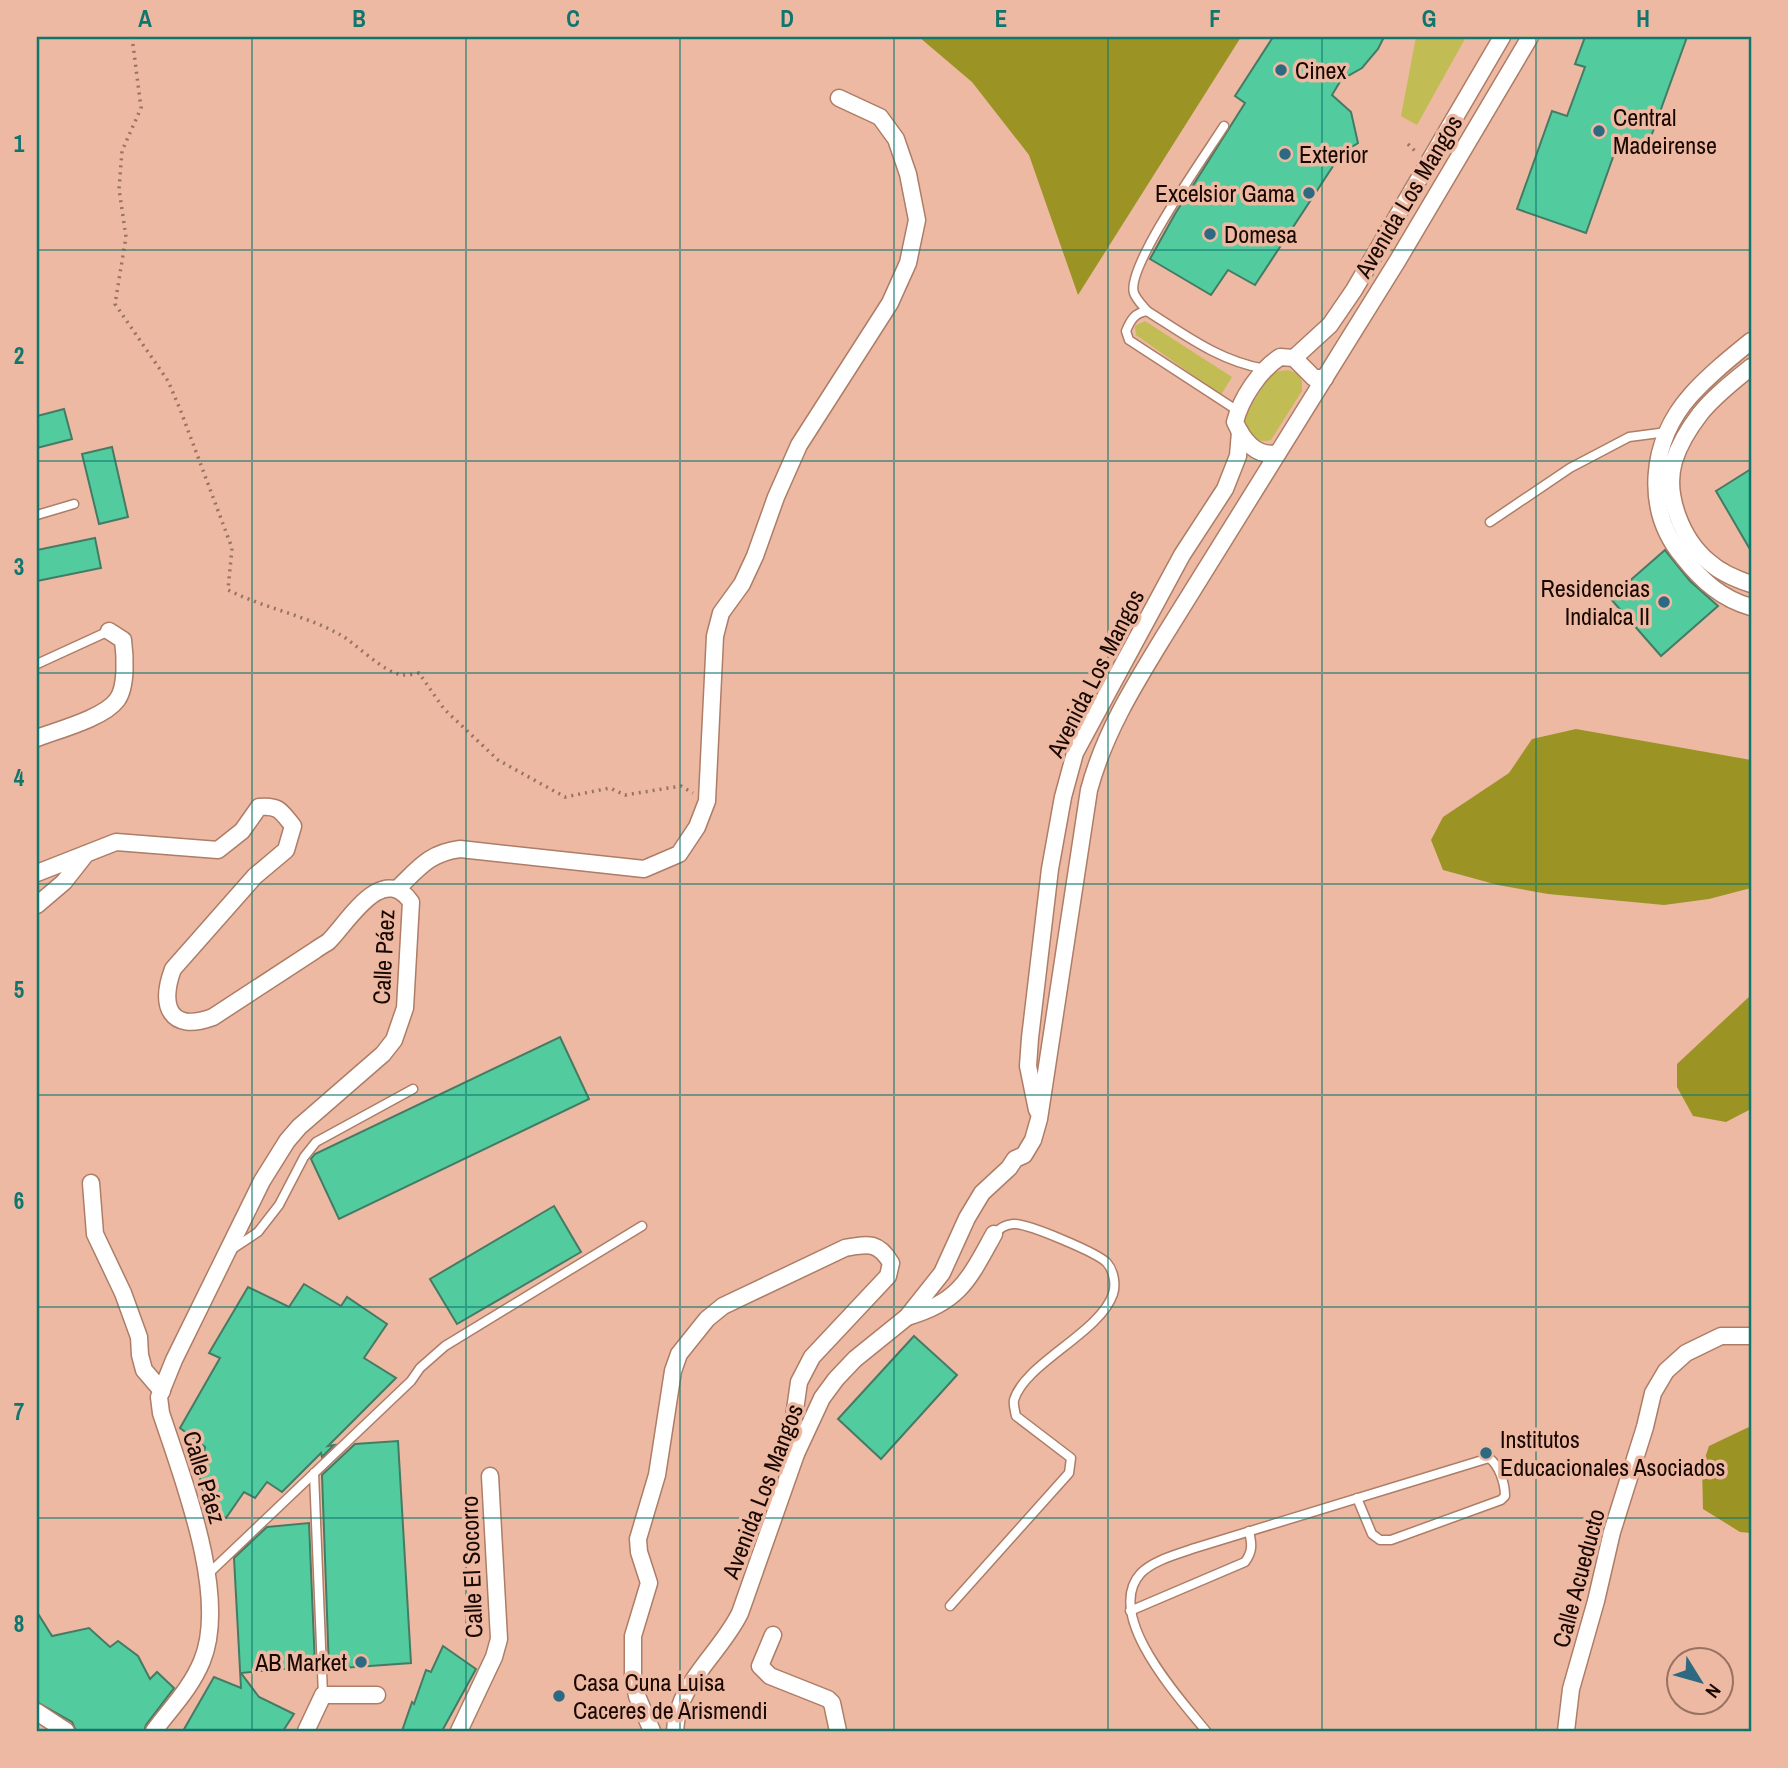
<svg xmlns="http://www.w3.org/2000/svg" width="1788" height="1768" viewBox="0 0 1788 1768" font-family="'Archivo Narrow',sans-serif">
<style>
.green{fill:#c2bc54}
.forest{fill:#9b9424}
.building{fill:#52cc9f;stroke:#457b65;stroke-width:2}
.lines{fill:none;stroke-linecap:round;stroke-linejoin:round}
.service-casing{stroke:#ad7d67;stroke-width:11}
.minor-casing{stroke:#ad7d67;stroke-width:19}
.path{stroke:#987262;stroke-width:3.5;stroke-dasharray:2 5;stroke-linecap:butt}
.service{stroke:#fff;stroke-width:8}
.minor{stroke:#fff;stroke-width:16}
.grid{fill:none;stroke:#0f766e;stroke-width:2;stroke-opacity:0.55}
.poi-dot{fill:#2d6980;stroke:#edb9a2;stroke-width:2.5}
.labels{text-anchor:middle;dominant-baseline:central;stroke-width:7;stroke-linejoin:round;paint-order:stroke}
.poi-label{font-size:24px;fill:#190802;stroke:#edb9a2;text-anchor:start}
.street-label{font-size:24px;fill:#190802;stroke:#edb9a2}
.neatline{fill:none;stroke:#0f766e;stroke-width:2.5}
.grid-label{font-size:23px;text-anchor:middle;font-weight:bold;fill:#0f766e}
</style>
<rect width="100%" height="100%" fill="#edb9a2"/>
<g class="green">
<polygon points="1416,37 1466,37 1417,125 1401,116"/>
<polygon points="1145,321 1232,377 1221,395 1136,335 1135,326"/>
<path d="M 1288,370 L 1299,374 L 1302,382 L 1302,391 L 1271,440 C 1254,444 1249,434 1241,421 L 1272,372 Z"/>
</g>
<g class="forest">
<polygon points="919,37 1241,37 1078,295 1029,155 972,82"/>
<polygon points="1576,729 1751,760 1751,888 1709,899 1664,905 1548,894 1498,885 1443,870 1431,840 1443,817 1509,773 1532,739"/>
<polygon points="1751,995 1751,1109 1726,1122 1693,1116 1677,1087 1677,1064"/>
<polygon points="1751,1426 1751,1533 1740,1532 1703,1509 1702,1467 1709,1446"/>
</g>
<g class="building">
<polygon points="1273,37 1384,37 1378,49 1362,68 1341,80 1332,95 1351,112 1358,143 1341,154 1255,285 1228,270 1211,295 1150,259 1175,214 1245,103 1235,96"/>
<polygon points="1585,37 1687,37 1644,156 1617,146 1586,233 1517,209 1552,111 1567,116 1585,67 1575,64"/>
<polygon points="64,409 72,439 37,448 37,416"/>
<polygon points="112,447 128,517 99,524 82,454"/>
<polygon points="1751,469 1751,551 1716,491"/>
<polygon points="95,538 101,568 37,581 37,550"/>
<polygon points="1665,550 1690,581 1718,606 1661,656 1610,598"/>
<polygon points="560,1037 589,1099 339,1219 311,1159 315,1154"/>
<polygon points="554,1206 581,1252 457,1324 430,1279"/>
<polygon points="304,1284 341,1306 347,1297 387,1324 364,1358 396,1378 328,1446 334,1445 322,1457 321,1453 282,1492 267,1482 255,1498 244,1492 226,1518 206,1507 210,1497 199,1486 205,1447 180,1428 220,1358 209,1353 248,1287 289,1307"/>
<polygon points="914,1336 957,1375 881,1459 838,1419"/>
<polygon points="398,1441 411,1663 329,1669 322,1475 355,1444"/>
<polygon points="309,1523 315,1666 241,1673 259,1697 294,1714 283,1731 183,1731 214,1677 241,1688 234,1558 267,1527"/>
<polygon points="37,1612 52,1636 89,1628 110,1647 118,1641 138,1656 150,1679 157,1672 174,1688 146,1725 144,1731 76,1731 72,1722 37,1702"/>
<polygon points="443,1646 476,1669 442,1731 402,1731 412,1702 414,1704 426,1670 431,1672"/>
</g>
<g class="lines">
<defs>
<g id="service">
<path d="M 1147,311 C 1143,306 1136,299 1134,293 C 1125,268 1207,153 1224,126"/>
<path d="M 1238,411 L 1129,340 L 1126,331 C 1131,319 1135,313 1147,311 C 1185,335 1219,361 1265,369"/>
<polyline points="37,515 74,504"/>
<polyline points="1490,522 1570,468 1629,437 1667,432"/>
<polyline points="37,664 109,631"/>
<polyline points="231,1250 258,1232 279,1205 304,1157 316,1142 413,1089"/>
<polyline points="314,1473 323,1695"/>
<polyline points="206,1576 411,1381 420,1368 445,1346 642,1226"/>
<path d="M 950,1606 L 1069,1473 L 1071,1458 L 1016,1416 C 1015,1411 1013,1405 1014,1400 C 1025,1363 1100,1333 1113,1294 C 1116,1285 1114,1271 1107,1263 C 1098,1253 1027,1223 1013,1224 C 1004,1225 1001,1228 994,1234"/>
<path d="M 1130,1611 L 1245,1562 C 1253,1551 1252,1544 1249,1531"/>
<path d="M 1206,1731 C 1181,1700 1102,1615 1141,1573 C 1154,1560 1178,1554 1195,1548 L 1489,1458 C 1499,1465 1505,1483 1505,1496 L 1501,1500 L 1391,1540 L 1380,1540 L 1372,1534 L 1357,1498"/>
</g>
<g id="minor">
<path d="M 1751,341 C 1730,358 1709,375 1691,395 C 1650,441 1643,509 1683,557 C 1702,581 1722,599 1751,607"/>
<polyline points="1294,358 1330,325 1354,290 1502,37"/>
<path d="M 1751,367 C 1734,381 1714,396 1700,414 C 1690,427 1679,445 1674,461 C 1664,495 1682,540 1709,562 C 1721,573 1736,579 1751,584"/>
<path d="M 1278,453 C 1256,458 1243,440 1235,422 C 1241,398 1260,370 1280,357 L 1294,358 L 1314,378 L 1325,378"/>
<path d="M 37,738 C 58,730 104,718 117,700 C 127,687 125,655 123,640 L 109,631"/>
<path d="M 37,873 L 116,842 L 218,850 L 242,831 L 259,807 C 279,805 281,811 293,826 L 286,850 L 255,876 L 173,969 C 159,1006 170,1033 213,1017 L 314,951 C 318,948 323,945 328,942 C 347,924 382,861 411,902 L 405,1008 L 394,1040 L 383,1054 L 299,1127 L 287,1141 L 262,1181 L 174,1360 L 159,1397 L 161,1413 C 182,1477 229,1596 202,1661 C 191,1688 171,1708 154,1731"/>
<path d="M 397,889 C 419,868 429,853 460,849 L 644,869 L 679,854 L 697,827 L 707,801 L 715,636 L 721,613 L 742,584 L 755,556 L 776,497 L 799,445 L 890,303 L 908,263 L 917,220 L 908,174 L 896,139 L 880,117 L 839,98"/>
<polyline points="37,905 64,882 86,854"/>
<polyline points="1037,1110 1028,1066 1030,1038 1050,869 1063,797 1075,753 1182,555 1225,489 1238,456 1240,432"/>
<polyline points="91,1183 95,1234 123,1293 139,1337 140,1355 144,1370 162,1391"/>
<path d="M 907,1317 C 960,1302 969,1279 994,1234"/>
<polyline points="773,1635 760,1666 770,1676 828,1699 832,1703 838,1731"/>
<polyline points="37,1712 66,1731"/>
<polyline points="306,1731 323,1695 377,1695"/>
<polyline points="459,1731 494,1657 499,1639 490,1476"/>
<path d="M 652,1731 L 637,1696 L 633,1675 L 633,1636 L 649,1583 L 639,1552 L 638,1539 L 657,1475 L 673,1371 L 679,1354 L 707,1319 L 723,1306 L 845,1248 C 868,1244 878,1241 891,1263 L 888,1276 L 812,1357 L 799,1382 L 792,1431 L 796,1454"/>
<path d="M 675,1731 C 677,1683 720,1654 740,1613 L 796,1454 L 822,1398 L 836,1379 L 855,1359 L 907,1317 L 942,1273 L 967,1218 L 982,1193 L 1009,1168 L 1015,1159 L 1024,1155 L 1033,1140 L 1039,1119 L 1089,790 C 1104,734 1133,687 1163,638 L 1398,260 L 1530,37"/>
<polyline points="1566,1731 1571,1689 1596,1601 1612,1532 1645,1427 1653,1393 1666,1371 1686,1353 1721,1336 1751,1336"/>
</g>
</defs>
<use href="#service" class="service-casing"/>
<use href="#minor" class="minor-casing"/>
<g class="path">
<path d="M 132,37 L 141,108 L 122,151 L 119,189 L 126,237 L 115,304 L 168,381 L 180,409 L 232,548 L 228,590 C 264,608 304,615 339,634 C 356,643 383,673 403,675 C 408,675 414,674 419,673 L 444,709 L 498,760 L 565,797 L 610,788 L 625,795 L 681,786 L 693,793"/>
<polyline points="1408,144 1417,153"/>
</g>
<use href="#service" class="service"/>
<use href="#minor" class="minor"/>
</g>
<path class="grid" d="M 252,37 L 252,1731M 466,37 L 466,1731M 680,37 L 680,1731M 894,37 L 894,1731M 1108,37 L 1108,1731M 1322,37 L 1322,1731M 1536,37 L 1536,1731M 37,250 L 1751,250M 37,461 L 1751,461M 37,673 L 1751,673M 37,884 L 1751,884M 37,1095 L 1751,1095M 37,1307 L 1751,1307M 37,1518 L 1751,1518"/>
<g class="poi-dot">
<circle cx="1281" cy="70" r="7"/>
<circle cx="1599" cy="131" r="7"/>
<circle cx="1285" cy="154" r="7"/>
<circle cx="1309" cy="193" r="7"/>
<circle cx="1210" cy="234" r="7"/>
<circle cx="1664" cy="602" r="7"/>
<circle cx="1486" cy="1453" r="7"/>
<circle cx="361" cy="1662" r="7"/>
<circle cx="559" cy="1696" r="7"/>
</g>
<g class="labels">
<g class="poi-label">
<text x="1295" y="70">Cinex</text>
<text x="1613" y="117">Central<tspan x="1613" dy="28">Madeirense</tspan></text>
<text x="1299" y="154">Exterior</text>
<text x="1295" y="193" text-anchor="end">Excelsior Gama</text>
<text x="1224" y="234">Domesa</text>
<text x="1650" y="588" text-anchor="end">Residencias<tspan x="1650" dy="28">Indialca II</tspan></text>
<text x="1500" y="1439">Institutos<tspan x="1500" dy="28">Educacionales Asociados</tspan></text>
<text x="347" y="1662" text-anchor="end">AB Market</text>
<text x="573" y="1682">Casa Cuna Luisa<tspan x="573" dy="28">Caceres de Arismendi</tspan></text>
</g>
<g class="street-label">
<text transform="translate(1408 196) rotate(-59)">Avenida Los Mangos</text>
<text transform="translate(1095 673) rotate(-63)">Avenida Los Mangos</text>
<text transform="translate(383 957) rotate(-87)">Calle Páez</text>
<text transform="translate(205 1477) rotate(73)">Calle Páez</text>
<text transform="translate(762 1491) rotate(-69)">Avenida Los Mangos</text>
<text transform="translate(471 1567) rotate(-92)">Calle El Socorro</text>
<text transform="translate(1578 1578) rotate(-75)">Calle Acueducto</text>
</g>
</g>
<rect width="1788" height="1768" fill="none" stroke="#edb9a2" stroke-width="77"/>
<g transform="translate(1700 1681) rotate(127)"><circle r="33" fill="#edb9a2" stroke="#987262" stroke-width="2"/>
<path d="M0-5L12 26L0 18L-12 26Z" fill="#2d6980"/>
<text y="-10" font-size="19" font-weight="bold" text-anchor="middle" fill="#190802">N</text>
</g>
<rect x="38" y="38" width="1712" height="1692" class="neatline"/>
<g class="grid-label">
<text x="145" y="27">A</text>
<text x="359" y="27">B</text>
<text x="573" y="27">C</text>
<text x="787" y="27">D</text>
<text x="1001" y="27">E</text>
<text x="1215" y="27">F</text>
<text x="1429" y="27">G</text>
<text x="1643" y="27">H</text>
<text x="19" y="152">1</text>
<text x="19" y="364">2</text>
<text x="19" y="575">3</text>
<text x="19" y="786">4</text>
<text x="19" y="998">5</text>
<text x="19" y="1209">6</text>
<text x="19" y="1420">7</text>
<text x="19" y="1632">8</text>
</g>
</svg>
